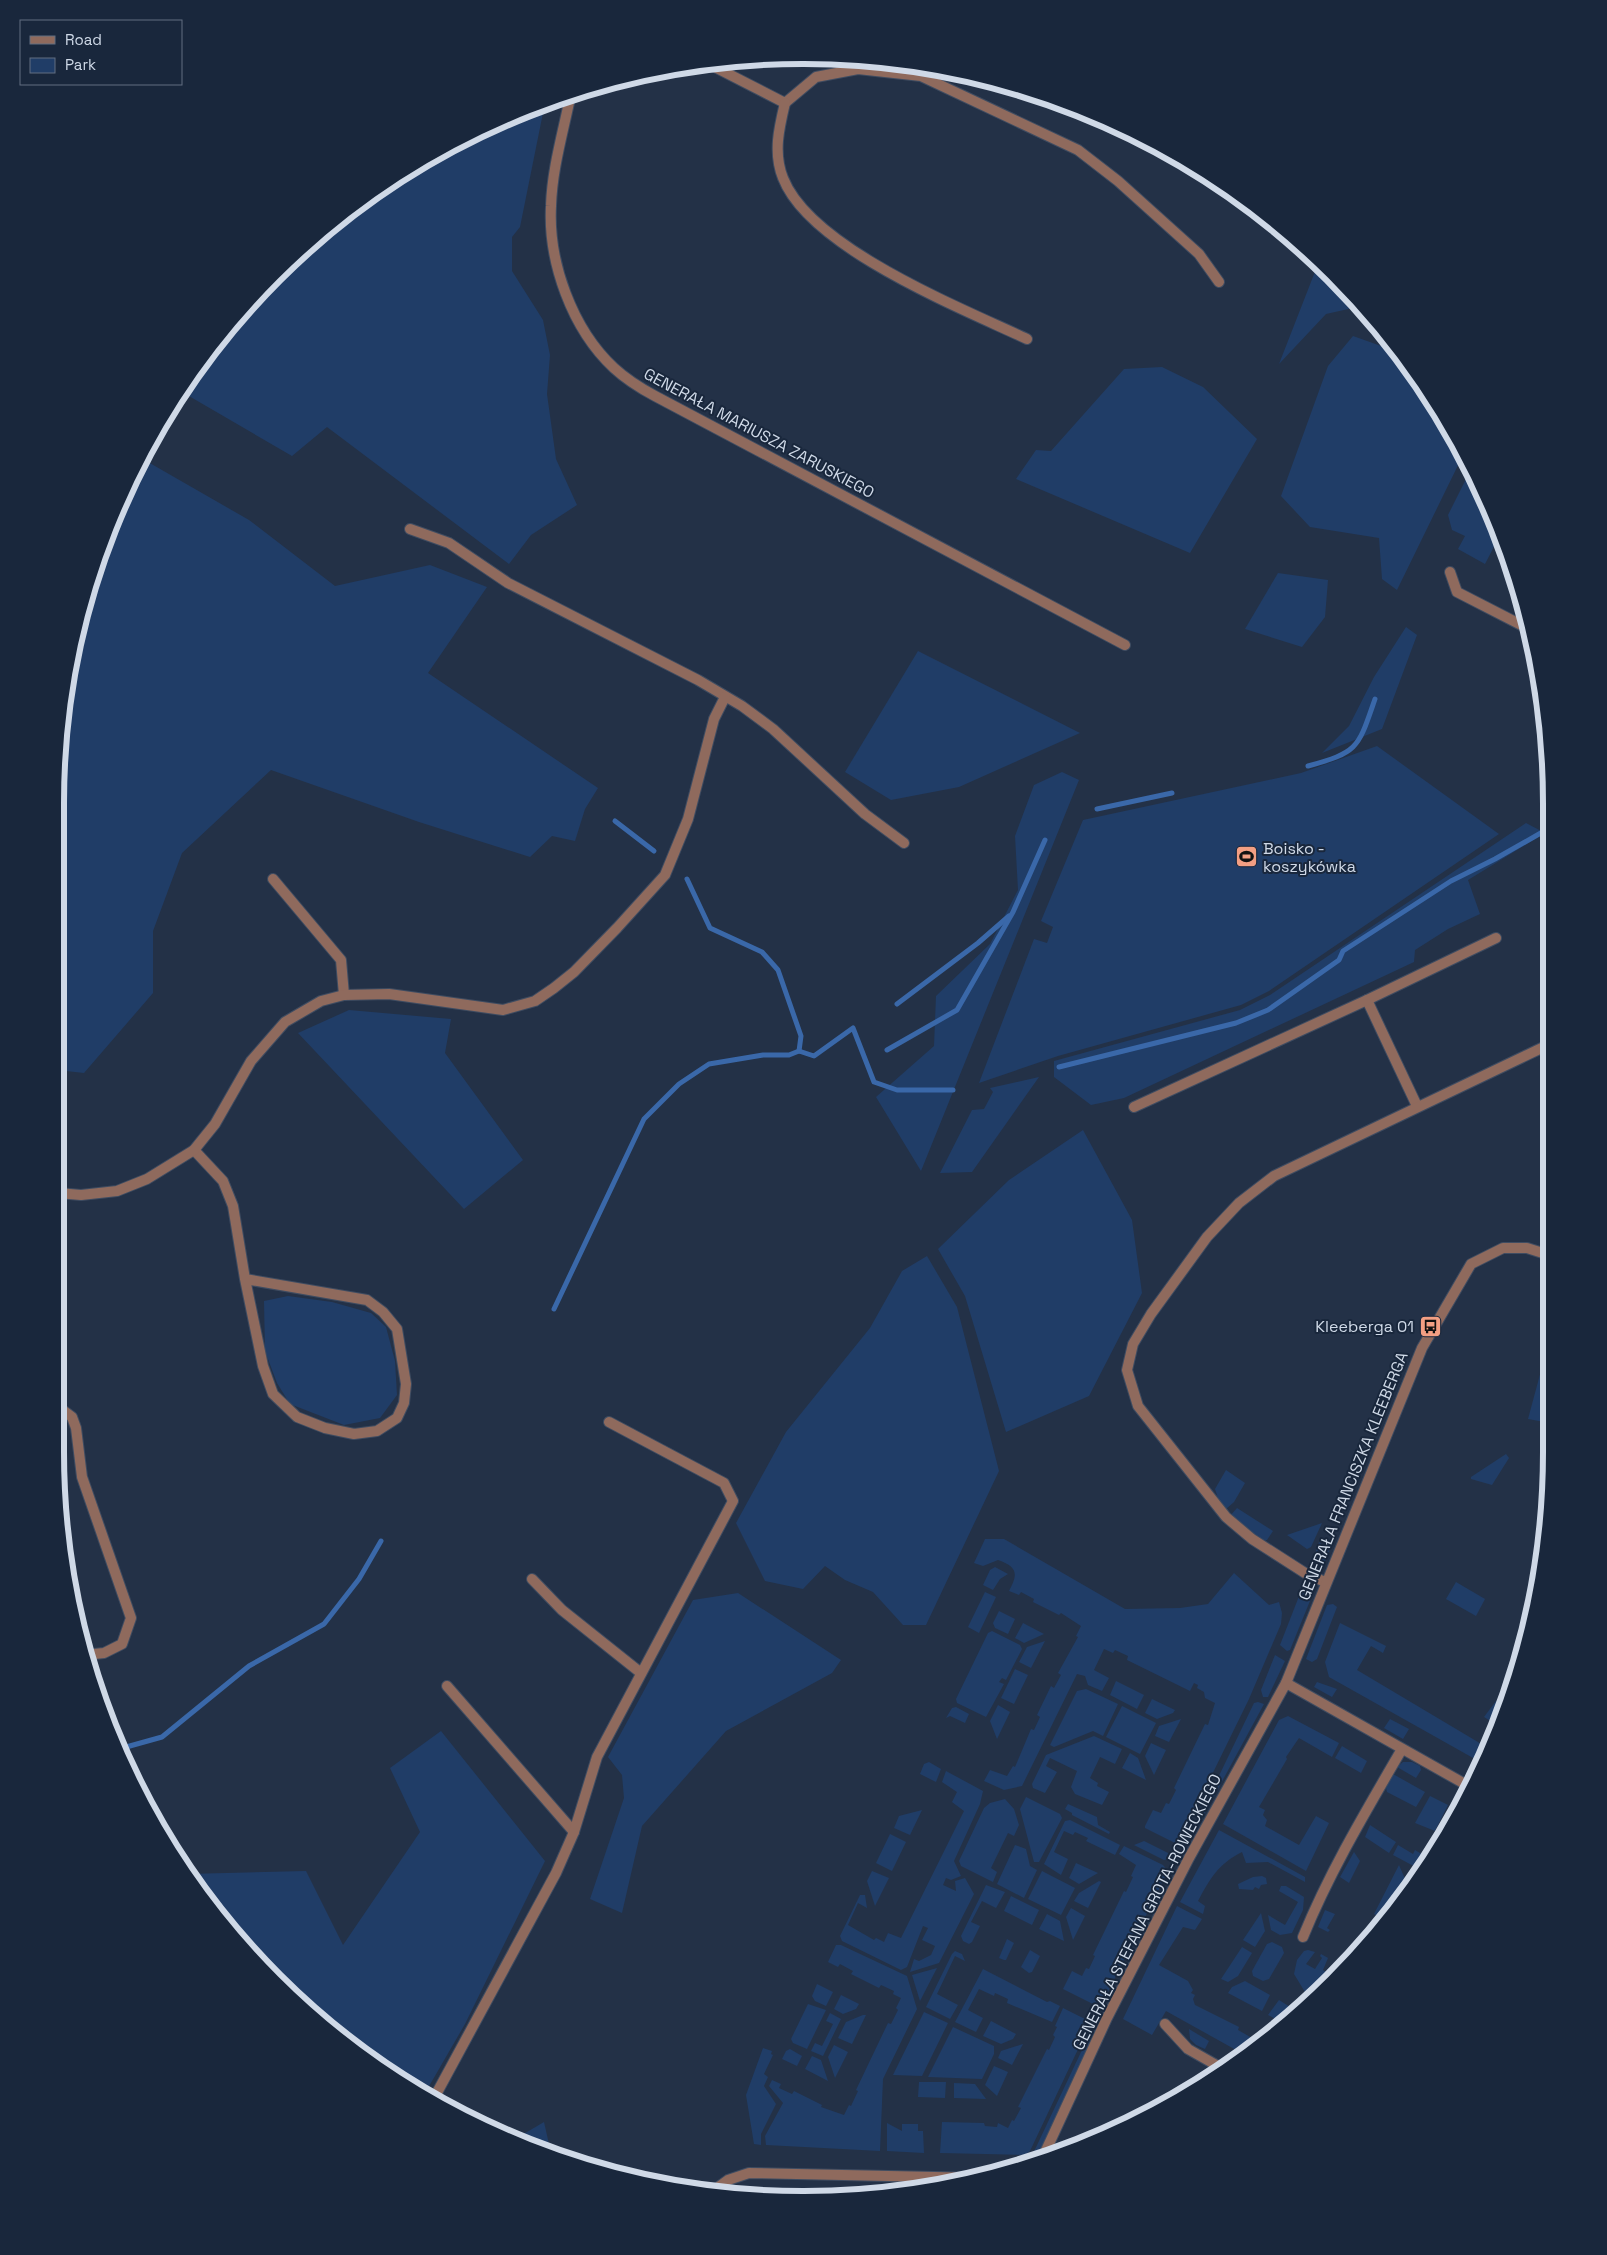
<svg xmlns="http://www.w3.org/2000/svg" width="1607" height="2255" viewBox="0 0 1607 2255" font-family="'Space Grotesk',sans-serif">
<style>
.green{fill:#203d67}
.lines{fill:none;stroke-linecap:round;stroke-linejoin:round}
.stream{stroke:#3a68a9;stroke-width:5}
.street-casing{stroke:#3f4c61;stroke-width:12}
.street{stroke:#8f6a5d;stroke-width:10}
.labels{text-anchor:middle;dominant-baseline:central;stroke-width:4;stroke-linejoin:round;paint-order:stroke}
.street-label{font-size:16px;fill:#cfd9e7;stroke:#19273c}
.poi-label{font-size:16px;fill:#cfd9e7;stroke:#19273c;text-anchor:start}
.rim{fill:none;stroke:#cfd9e7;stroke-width:6}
</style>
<rect width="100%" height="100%" fill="#233147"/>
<g class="green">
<polygon points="545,103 520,227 512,237 512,271 543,320 550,355 547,394 556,459 577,505 531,535 509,564 327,427 292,456 182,392 241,310 310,241 430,155"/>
<polygon points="1318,264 1362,306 1326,314 1279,364"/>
<polygon points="1353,336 1398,352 1426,388 1464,453 1397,590 1382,579 1379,538 1310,527 1281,496 1328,366"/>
<polygon points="1162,367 1203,387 1257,439 1190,553 1016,479 1036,450 1051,451 1124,369"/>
<polygon points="141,458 249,520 335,586 430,565 487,587 428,673 598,788 585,809 575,841 552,836 530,857 419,822 271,770 182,853 153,931 153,993 84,1073 57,1070 56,887 59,881 66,808 68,755 61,744 69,657 112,517"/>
<polygon points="1471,469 1475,473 1499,537 1485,564 1458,549 1465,536 1452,530 1448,515"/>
<polygon points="1278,573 1328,580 1325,617 1302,647 1245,629"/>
<polygon points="1406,627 1417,635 1382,729 1322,753 1349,726 1374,677"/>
<polygon points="918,651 1080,733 959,787 891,800 845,772"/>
<polygon points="1377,746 1499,834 1269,991 1241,1005 1058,1056 979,1083 1034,939 1047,943 1053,927 1041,921 1083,820 1301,773"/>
<polygon points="1062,772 1079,780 921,1171 876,1097 934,1046 936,996 990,944 1018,890 1015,836 1034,785"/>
<polygon points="1526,823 1545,833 1468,880 1480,914 1448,929 1415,950 1414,962 1124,1098 1091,1105 1054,1077 1054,1061 1240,1010 1270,995"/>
<polygon points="349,1010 451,1019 445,1053 523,1160 464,1209 298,1033"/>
<polygon points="1039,1077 972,1172 940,1173 972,1110 984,1109 993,1092 990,1088"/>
<polygon points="1083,1130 1132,1220 1142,1293 1089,1396 1006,1432 965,1296 938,1249 1009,1180"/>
<polygon points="927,1256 957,1307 999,1471 926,1625 903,1625 873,1592 845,1580 825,1566 803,1589 765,1581 736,1523 786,1432 870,1328 902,1271"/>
<polygon points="288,1296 332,1302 371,1313 386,1327 395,1361 397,1395 380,1418 344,1425 290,1404 277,1383 265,1351 264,1301"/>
<polygon points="1542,1367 1550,1370 1550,1423 1528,1419"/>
<polygon points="1506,1454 1509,1458 1492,1485 1471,1479 1471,1477"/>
<polygon points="1226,1470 1245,1483 1234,1502 1226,1509 1220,1504 1215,1489"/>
<polygon points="1237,1508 1273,1531 1267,1540 1264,1541 1229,1517"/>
<polygon points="1322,1523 1311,1547 1307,1549 1287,1535"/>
<path d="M 985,1539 L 1004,1539 L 1125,1609 L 1180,1608 L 1208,1604 L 1234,1573 L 1269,1605 L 1279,1602 L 1282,1613 L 1281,1624 L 1249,1699 L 1180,1840 L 1175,1843 L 1145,1828 L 1145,1826 L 1153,1810 L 1161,1813 L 1166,1803 L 1169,1804 L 1176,1790 L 1174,1788 L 1205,1724 L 1208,1725 L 1215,1703 L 1205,1698 L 1204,1692 L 1197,1688 L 1198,1685 L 1194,1683 L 1190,1691 L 1127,1660 L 1128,1656 L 1115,1650 L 1113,1653 L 1104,1649 L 1094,1670 L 1109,1678 L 1102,1691 L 1088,1685 L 1085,1676 L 1077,1674 L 1022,1786 L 1004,1790 L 984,1781 L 990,1770 L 1007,1776 L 1013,1766 L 1015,1767 L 1031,1729 L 1034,1730 L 1040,1717 L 1037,1715 L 1051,1686 L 1054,1688 L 1061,1675 L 1058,1673 L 1078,1637 L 1076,1636 L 1081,1626 L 1061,1613 L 1059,1615 L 1033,1602 L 1034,1599 L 1021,1592 L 1019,1595 L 1009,1591 C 1018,1574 1018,1567 998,1560 L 983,1566 L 974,1563 Z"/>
<polygon points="1319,1542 1329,1551 1324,1563 1311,1567"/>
<polygon points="995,1567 1008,1574 1000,1579 993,1590 983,1585 990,1570"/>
<polygon points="1456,1582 1485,1599 1476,1616 1446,1599"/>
<polygon points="1306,1585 1312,1596 1290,1650 1287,1651 1280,1645 1303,1586"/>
<polygon points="985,1592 996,1597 979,1633 968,1627"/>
<polygon points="738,1593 841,1660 832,1673 726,1731 642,1826 622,1913 590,1899 624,1798 622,1775 608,1757 693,1600"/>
<polygon points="1333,1604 1337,1607 1317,1659 1312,1662 1306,1659 1327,1605"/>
<polygon points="999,1611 1015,1619 1008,1634 995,1628 993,1623"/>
<polygon points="1023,1623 1044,1634 1024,1643 1015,1638"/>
<polygon points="1340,1623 1386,1646 1383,1653 1371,1646 1357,1670 1488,1748 1482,1763 1329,1677 1325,1662"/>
<polygon points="992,1631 1020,1645 1022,1649 1006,1680 1002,1678 999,1682 1004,1684 986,1717 957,1703 956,1699 988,1633"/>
<polygon points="1045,1641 1031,1668 1019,1662 1027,1647"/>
<polygon points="1275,1655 1285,1661 1268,1697 1263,1697 1261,1690"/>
<polygon points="1015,1669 1028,1675 1014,1704 1001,1698"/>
<polygon points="1116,1681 1144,1695 1137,1709 1110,1695"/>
<polygon points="1317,1682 1337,1689 1332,1697 1314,1687"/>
<polygon points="1086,1689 1118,1704 1103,1736 1093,1731 1054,1747 1050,1745 1077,1691"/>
<polygon points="1152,1699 1175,1710 1173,1713 1157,1719 1145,1713"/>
<polygon points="1496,1701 1504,1706 1497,1725 1484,1717"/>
<polygon points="1258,1702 1264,1704 1193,1835 1191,1834 1254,1703"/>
<polygon points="998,1705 1010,1712 997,1739 990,1721"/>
<polygon points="1122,1706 1156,1723 1140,1754 1106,1737"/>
<polygon points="956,1707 969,1714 965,1723 950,1716 946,1718 952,1708"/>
<polygon points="1288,1716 1339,1743 1332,1757 1299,1738 1286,1757 1287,1759 1259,1807 1265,1810 1263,1815 1267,1820 1265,1826 1299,1845 1316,1816 1329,1823 1306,1871 1223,1824 1279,1720"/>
<polygon points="1181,1719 1169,1742 1155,1736 1159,1726"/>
<polygon points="1390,1719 1409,1729 1403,1739 1384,1728"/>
<polygon points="441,1731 545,1861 465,2024 424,2095 388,2074 310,2014 241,1945 187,1874 306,1871 343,1945 420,1832 390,1768"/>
<polygon points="1094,1736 1122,1749 1115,1764 1100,1757 1090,1778 1098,1783 1097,1786 1109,1792 1102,1805 1075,1794 1071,1787 1077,1771 1050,1758 1046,1766 1057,1772 1045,1793 1033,1788 1032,1784 1046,1755"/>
<polygon points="1151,1743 1166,1750 1154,1775 1145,1756"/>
<polygon points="1342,1746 1367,1761 1361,1773 1335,1758"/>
<polygon points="1130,1753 1138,1758 1146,1780 1122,1768"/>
<polygon points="929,1762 941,1769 936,1782 920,1774 924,1764"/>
<polygon points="1403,1762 1412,1762 1420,1766 1421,1770 1416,1778 1397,1767"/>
<polygon points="946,1771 983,1791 980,1804 954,1861 961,1876 951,1880 946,1878 943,1885 956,1891 955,1881 965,1878 974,1894 939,1963 910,1972 914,1959 919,1961 931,1955 935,1946 922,1940 928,1928 923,1926 907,1967 901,1970 842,1941 840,1936 860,1895 865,1895 867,1908 858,1903 848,1925 874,1940 876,1938 884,1942 888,1933 901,1938 964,1811 952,1802 957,1792 942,1782"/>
<polygon points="1393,1774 1425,1792 1416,1807 1387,1792 1386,1788"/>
<polygon points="1430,1796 1448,1805 1435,1831 1415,1823"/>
<polygon points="1026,1797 1060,1814 1062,1818 1039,1862 1034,1862 1020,1809"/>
<polygon points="1005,1799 1014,1809 1019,1825 1014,1836 1008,1833 991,1868 997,1872 993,1882 961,1866 959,1861 984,1808 990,1803"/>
<polygon points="1068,1804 1097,1817 1098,1825 1110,1832 1109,1834 1072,1815 1072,1813 1065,1809"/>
<polygon points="922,1810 910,1835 894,1828 899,1816"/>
<polygon points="1070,1820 1120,1845 1115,1855 1086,1841 1088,1838 1075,1832 1073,1835 1064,1831 1054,1852 1068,1859 1061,1875 1044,1864 1065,1821"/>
<polygon points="1370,1825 1396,1842 1389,1853 1365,1837"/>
<path d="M 1219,1830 L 1305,1877 L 1305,1882 L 1268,1862 L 1246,1863 L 1242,1852 C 1218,1864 1210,1879 1198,1901 L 1205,1906 L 1203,1914 L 1180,1902 Z"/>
<polygon points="890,1834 906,1842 892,1871 876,1863"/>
<polygon points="1144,1841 1170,1854 1169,1859 1164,1860 1134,1845"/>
<polygon points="1015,1845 1026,1849 1030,1866 1037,1870 1024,1898 997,1884"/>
<polygon points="1398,1845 1413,1854 1415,1850 1428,1858 1421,1870 1393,1855"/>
<polygon points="1124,1846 1163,1865 1168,1871 1105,1998 1097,2006 1063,1989 1072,1971 1082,1976 1086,1968 1089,1969 1095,1956 1093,1955 1124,1891 1126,1892 1133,1877 1131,1876 1136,1865 1119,1854"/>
<polygon points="1354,1852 1360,1861 1349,1883 1340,1877"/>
<polygon points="1076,1863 1098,1873 1079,1884 1069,1878"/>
<polygon points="1399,1865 1409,1888 1397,1907 1374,1932 1370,1930 1378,1916 1374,1914"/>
<polygon points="872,1871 889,1878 875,1906 867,1881"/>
<polygon points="1042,1871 1075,1888 1061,1915 1028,1899"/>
<polygon points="1262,1876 1266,1878 1267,1884 1261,1885 1259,1889 1255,1887 1253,1890 1239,1889 1238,1884 1253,1877"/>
<polygon points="1099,1881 1101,1882 1088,1908 1074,1901 1079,1893"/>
<polygon points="986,1885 1005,1892 996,1908 982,1901 971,1922 980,1926 972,1942 969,1944 963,1941 961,1936"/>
<polygon points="1281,1886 1286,1886 1304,1897 1303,1910 1292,1933 1280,1935 1271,1930 1268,1915 1285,1925 1298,1902 1279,1891"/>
<polygon points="1011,1896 1039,1910 1032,1925 1004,1911"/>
<polygon points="1177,1906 1202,1919 1195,1930 1183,1927 1159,1965 1188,1981 1193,1990 1191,1993 1195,1995 1193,1999 1195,2005 1239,2027 1238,2030 1252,2038 1254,2035 1263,2040 1245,2055 1166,2011 1152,2035 1123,2019"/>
<polygon points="1071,1908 1085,1916 1073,1940 1066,1917"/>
<polygon points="1325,1910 1335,1914 1327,1928 1330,1930 1328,1932 1318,1927"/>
<polygon points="1261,1913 1265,1931 1255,1947 1243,1940"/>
<polygon points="1047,1914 1060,1921 1064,1941 1039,1929"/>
<polygon points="1007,1939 1014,1943 1006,1960 1004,1960 999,1958"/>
<polygon points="1272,1942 1282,1947 1284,1953 1269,1979 1263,1981 1253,1976 1252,1971 1267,1944"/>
<polygon points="836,1945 841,1945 907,1976 917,2009 883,2079 880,2151 766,2145 765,2136 783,2103 769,2086 772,2080 781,2084 779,2088 792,2094 794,2091 822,2105 821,2107 844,2115 849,2105 851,2106 858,2091 856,2090 888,2023 891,2024 898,2010 896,2008 901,1998 893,1994 894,1991 881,1985 879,1988 851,1974 853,1971 840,1964 838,1967 828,1962"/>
<polygon points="1242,1947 1252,1953 1238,1976 1228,1982 1221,1979"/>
<polygon points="1030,1950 1040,1956 1032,1972 1029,1973 1021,1967"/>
<polygon points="1308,1950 1315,1952 1306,1964 1315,1969 1322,1958 1320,1956 1321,1954 1328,1958 1323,1970 1333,1976 1314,1997 1305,1992 1294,1974 1297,1960 1304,1951"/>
<polygon points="955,1951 962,1954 965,1961 955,1956 937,1994 958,2005 950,2019 926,2007 952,1954"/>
<polygon points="937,1968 920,2001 912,1975"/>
<polygon points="983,1969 1047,2002 1050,2001 1060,2006 1052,2022 1007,2003 1008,1999 995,1993 994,1996 979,1989 968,2010 983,2018 976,2032 955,2022"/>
<polygon points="1245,1981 1270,1995 1262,2011 1228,1993 1232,1987"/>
<polygon points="817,1984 833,1992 826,2006 815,2001 812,1996"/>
<polygon points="841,1995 859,2004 856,2009 843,2014 834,2009"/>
<polygon points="1279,2000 1295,2010 1295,2016 1285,2024 1268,2015"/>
<polygon points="808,2004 826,2010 807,2049 793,2043 791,2039"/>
<polygon points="1063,2008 1087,2020 1089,2026 1030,2151 1025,2155 940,2153 942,2122 984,2123 985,2126 997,2127 998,2123 1008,2128 1012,2120 1014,2121 1021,2108 1018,2107 1047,2049 1049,2050 1055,2037 1053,2035 1057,2027 1055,2026"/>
<polygon points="924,2012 948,2023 922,2076 893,2075"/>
<polygon points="830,2013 841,2019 823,2056 811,2051 815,2043 822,2046 833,2024 826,2021"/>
<polygon points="863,2015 866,2015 852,2044 838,2038 846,2022"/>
<polygon points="991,2021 1016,2034 1013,2039 1001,2044 983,2036"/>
<polygon points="953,2027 994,2046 994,2054 982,2079 928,2077"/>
<polygon points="1189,2029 1209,2041 1205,2049 1196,2045 1190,2039"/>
<polygon points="1090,2033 1094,2035 1038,2157 1036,2161 1023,2166 1023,2160 1030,2160"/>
<polygon points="1023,2044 1012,2065 998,2058 1001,2051"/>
<polygon points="834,2045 848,2052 835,2078 828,2057"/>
<polygon points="763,2048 772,2051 771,2054 773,2055 764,2074 768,2077 764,2086 776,2104 761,2134 761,2145 754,2144 746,2095"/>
<polygon points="790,2049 802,2056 797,2066 782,2059 786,2051"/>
<polygon points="812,2056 821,2060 828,2081 805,2069"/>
<polygon points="994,2066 1008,2072 997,2096 985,2085"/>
<polygon points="919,2082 946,2082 945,2098 918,2097"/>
<polygon points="954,2083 975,2084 986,2099 954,2098"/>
<polygon points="544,2122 551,2153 515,2139"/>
<polygon points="887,2123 902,2131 902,2124 918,2124 918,2131 923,2131 924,2153 887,2151"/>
</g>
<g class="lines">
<g class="stream">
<path d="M 1308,766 C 1359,752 1358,748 1375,699"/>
<polyline points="1097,809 1172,793"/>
<polyline points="615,821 654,851"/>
<polyline points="687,879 710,928 762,952 778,970 801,1036 799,1051"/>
<polyline points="897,1004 978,943 1009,916"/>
<polyline points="887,1050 957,1010 1013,912 1045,840"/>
<polyline points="1059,1067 1236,1023 1268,1010 1339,960 1343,951 1451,881 1495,859 1546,830"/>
<polyline points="554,1309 644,1119 679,1084 709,1064 763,1055 789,1055 799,1051 814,1056 853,1028 874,1082 897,1090 953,1090"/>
<polyline points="119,1749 162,1737 249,1666 324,1624 359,1579 381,1541"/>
</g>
<defs>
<g id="street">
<polyline points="705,62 785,103 816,77 858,69 921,76 1078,150 1118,181 1199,254 1219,282"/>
<path d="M 571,93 C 564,129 552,168 551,206 C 548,262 572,329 614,368 C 627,380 640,388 655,396 L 1125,645"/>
<path d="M 785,103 C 779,128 773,153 783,178 C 810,248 961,308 1027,339"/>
<polyline points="410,529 449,543 508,583 698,680 742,706 773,729 865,814 904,843"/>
<polyline points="1450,572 1457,592 1531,630"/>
<polyline points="273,879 341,960 344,995"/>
<polyline points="1367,1000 1417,1106"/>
<polyline points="1134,1107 1367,1000 1496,938"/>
<polyline points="194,1150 223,1181 233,1206 245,1279 263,1366 273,1394 297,1417 325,1428 354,1434 377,1431 397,1418 404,1403 406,1384 397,1329 383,1312 367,1300 245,1279"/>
<polyline points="58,1193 81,1195 117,1191 147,1179 194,1150 215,1124 251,1061 285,1022 321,1001 344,995 389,994 503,1010 535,1001 554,988 574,972 617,928 665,875 688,819 714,719 725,697"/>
<polyline points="60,1408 72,1417 76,1428 82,1477 131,1618 122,1644 104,1653 84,1655"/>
<polyline points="532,1579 562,1610 641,1673"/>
<polyline points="1325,1582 1305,1573 1252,1539 1226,1517 1138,1406 1127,1370 1133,1344 1151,1314 1207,1237 1239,1203 1274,1176 1548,1045"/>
<polyline points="1286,1683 1472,1788"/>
<polyline points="447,1686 574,1832"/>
<path d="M 1303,1937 C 1330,1871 1366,1811 1402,1749"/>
<polyline points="1165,2024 1188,2049 1225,2070"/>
<polyline points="433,2100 556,1873 574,1832 597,1757 733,1501 724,1483 609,1422"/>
<polyline points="1042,2159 1107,2018 1189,1858 1286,1683 1422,1348 1471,1264 1503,1248 1527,1248 1549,1255"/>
<polyline points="709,2194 728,2180 749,2173 981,2178"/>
</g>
</defs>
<use href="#street" class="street-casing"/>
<use href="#street" class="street"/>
</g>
<defs>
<symbol id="stadium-square" viewBox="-11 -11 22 22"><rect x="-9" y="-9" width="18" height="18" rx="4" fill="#f39f83" stroke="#19273c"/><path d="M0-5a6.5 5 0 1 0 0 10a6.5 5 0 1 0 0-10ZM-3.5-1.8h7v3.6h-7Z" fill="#111"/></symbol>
<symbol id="bus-square" viewBox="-11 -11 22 22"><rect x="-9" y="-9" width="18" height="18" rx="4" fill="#f39f83" stroke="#19273c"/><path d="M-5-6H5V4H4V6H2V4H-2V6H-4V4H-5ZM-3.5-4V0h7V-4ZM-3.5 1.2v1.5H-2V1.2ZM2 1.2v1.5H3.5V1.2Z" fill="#111"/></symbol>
</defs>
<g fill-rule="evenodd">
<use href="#stadium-square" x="1234" y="844" width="25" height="25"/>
<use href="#bus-square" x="1418" y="1314" width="25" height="25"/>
</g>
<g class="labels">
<g class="street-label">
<text transform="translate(759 433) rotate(28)">GENERAŁA MARIUSZA ZARUSKIEGO</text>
<text transform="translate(1353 1476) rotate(-68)">GENERAŁA FRANCISZKA KLEEBERGA</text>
<text transform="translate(1147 1912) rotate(-63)">GENERAŁA STEFANA GROTA-ROWECKIEGO</text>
</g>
<g class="poi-label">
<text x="1263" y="848">Boisko -<tspan x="1263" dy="18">koszykówka</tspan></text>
<text x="1414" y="1326" text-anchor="end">Kleeberga 01</text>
</g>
</g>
<path d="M0 0H1607V2255H0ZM803 64H804A739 739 0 0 1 1543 803V1452A739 739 0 0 1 804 2191H803A739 739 0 0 1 64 1452V803A739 739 0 0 1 803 64Z" fill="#19273c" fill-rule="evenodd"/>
<path class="rim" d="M803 64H804A739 739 0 0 1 1543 803V1452A739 739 0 0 1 804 2191H803A739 739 0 0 1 64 1452V803A739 739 0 0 1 803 64Z"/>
<rect x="20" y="20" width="162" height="65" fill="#19273c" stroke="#626e80"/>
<rect x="30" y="36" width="25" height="8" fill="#8f6a5d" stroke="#626e80"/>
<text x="65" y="45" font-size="15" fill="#cfd9e7">Road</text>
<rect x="30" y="58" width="25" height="15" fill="#203d67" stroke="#626e80"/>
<text x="65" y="70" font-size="15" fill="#cfd9e7">Park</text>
</svg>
